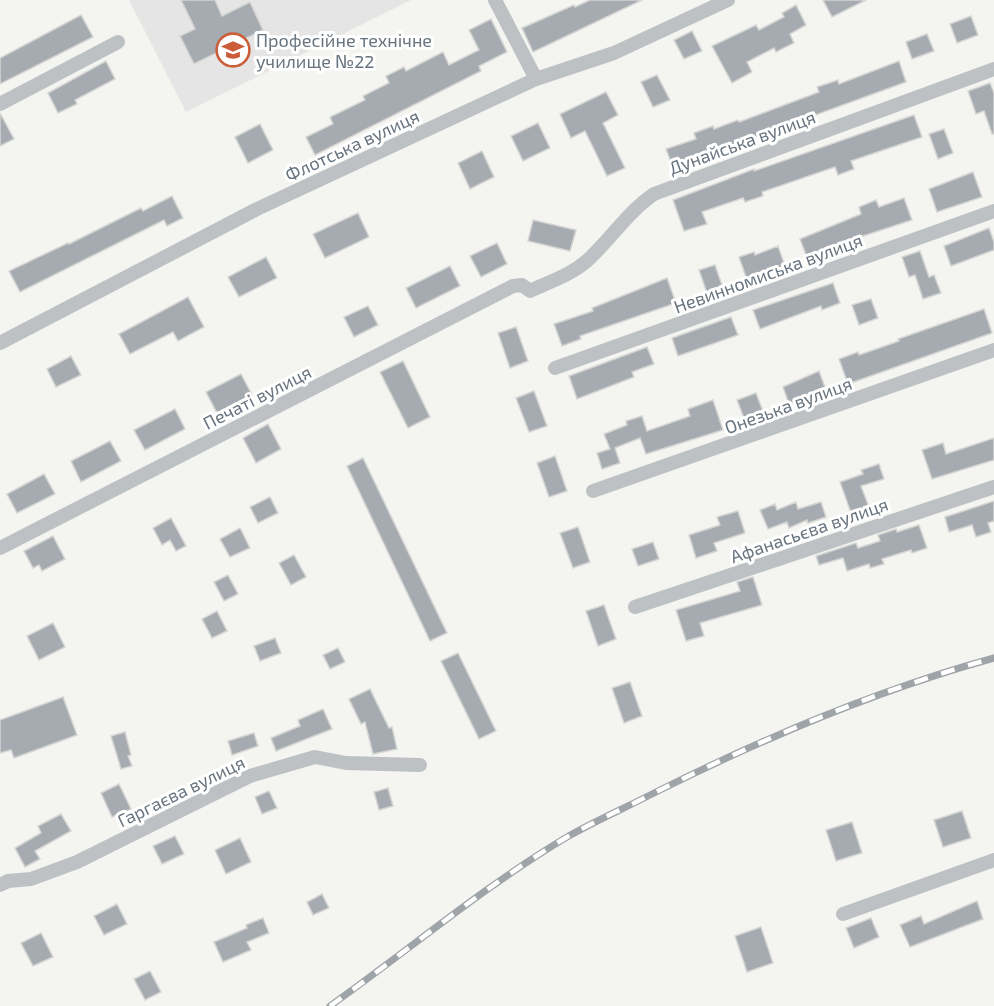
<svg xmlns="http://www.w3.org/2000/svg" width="994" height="1006" viewBox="0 0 994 1006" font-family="'Exo 2',sans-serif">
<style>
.built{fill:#e4e5e4}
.building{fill:#a5abb0;stroke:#d5d5d3;stroke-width:1.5}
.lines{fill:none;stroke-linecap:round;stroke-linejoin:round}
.street{stroke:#bec1c4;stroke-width:14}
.rail-casing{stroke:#9fa4a9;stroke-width:7}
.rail{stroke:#fff;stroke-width:4.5;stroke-dasharray:14;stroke-linecap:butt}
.labels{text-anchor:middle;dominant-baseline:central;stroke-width:6;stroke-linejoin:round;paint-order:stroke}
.poi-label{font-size:18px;fill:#67737e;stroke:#fff;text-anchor:start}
.street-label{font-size:18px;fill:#67737e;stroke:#fff}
</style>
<rect width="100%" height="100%" fill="#f4f4f1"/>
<polygon class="built" points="129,0 411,0 186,112"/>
<g class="building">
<polygon points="181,0 215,0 222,16 250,2 263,30 194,64 180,36 195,29"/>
<polygon points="590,0 642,0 533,52 522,28 574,5 575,7"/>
<polygon points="823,0 866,0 832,17"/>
<polygon points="796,5 806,25 790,34 794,43 776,52 774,48 747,62 752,72 732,83 712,46 756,25 759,30 784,17 782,13"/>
<polygon points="81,15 93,37 0,84 0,58"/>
<polygon points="971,16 978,35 957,43 950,24"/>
<polygon points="491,19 507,52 479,66 481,71 315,155 306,137 333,124 330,117 365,100 363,96 389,83 386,76 404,67 406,71 443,52 449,65 479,50 469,30"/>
<polygon points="692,31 702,51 684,59 674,40"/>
<polygon points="927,34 934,51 912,59 906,42"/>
<polygon points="106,61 115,79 75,100 77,104 58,113 48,93"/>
<polygon points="899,61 906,82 692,160 693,163 674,170 666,149 696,139 694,133 713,126 714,129 738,120 739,122 819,92 817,87 838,80 839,84"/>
<polygon points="657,75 670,100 653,107 641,82"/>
<polygon points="990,83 994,93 994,134 992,134 984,111 976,114 968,91"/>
<polygon points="606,92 618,115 603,123 625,168 607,176 585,131 571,138 560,114"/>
<polygon points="0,113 14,139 0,146"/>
<polygon points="914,115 922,137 851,161 854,169 838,175 835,167 762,192 763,196 745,202 743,198 702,212 707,224 684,231 673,200 754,169 754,171"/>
<polygon points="538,123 550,148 523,161 511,136"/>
<polygon points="260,124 273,150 248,163 235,137"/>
<polygon points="944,129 953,153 938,159 929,134"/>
<polygon points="482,151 494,177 470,189 458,163"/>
<polygon points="973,172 982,197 937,212 929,189"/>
<polygon points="172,196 183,218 167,226 164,220 20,292 9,271 68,243 69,244 141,208 143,211"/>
<polygon points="904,198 912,220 851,240 853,244 808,260 800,239 861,214 859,207 876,200 879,207"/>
<polygon points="358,213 369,237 325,258 313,234"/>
<polygon points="533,220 576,230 570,251 528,241"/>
<polygon points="989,228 994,242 994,250 951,266 944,246"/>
<polygon points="497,243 507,264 481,277 470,256"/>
<polygon points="778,246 785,266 747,280 739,257 754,252 755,255"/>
<polygon points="920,251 929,277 934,275 941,293 923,299 915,275 909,277 902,257"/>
<polygon points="266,257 277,278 239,297 228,277"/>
<polygon points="715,265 723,288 707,293 699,270"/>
<polygon points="450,266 460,286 416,308 406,288"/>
<polygon points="667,278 676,303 580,336 581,339 562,346 554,324 593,311 592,308"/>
<polygon points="833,283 840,303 822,310 821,306 760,329 753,310"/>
<polygon points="188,297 204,327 178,341 173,332 130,354 119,334"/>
<polygon points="871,299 878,318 859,325 852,305"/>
<polygon points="368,306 378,325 354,337 344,317"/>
<polygon points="984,309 992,333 848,384 839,359 858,352 859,355 899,341 898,339"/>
<polygon points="731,317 738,335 678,356 672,338"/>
<polygon points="516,327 528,361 510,368 498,333"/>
<polygon points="647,347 654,364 632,372 634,377 577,399 569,376"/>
<polygon points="71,356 81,375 56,387 47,369"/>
<polygon points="403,361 430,417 408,428 380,372"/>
<polygon points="819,371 826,390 789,404 783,387"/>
<polygon points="241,374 252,395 217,413 206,392"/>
<polygon points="534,391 547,426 529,432 516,398"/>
<polygon points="756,393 764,414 745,421 737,400"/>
<polygon points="713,400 723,430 646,454 640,438 615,448 620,463 602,469 597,453 610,449 604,434 627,425 626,421 642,416 647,431 690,416 688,409"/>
<polygon points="175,409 185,429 145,450 134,430"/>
<polygon points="268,424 281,449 256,463 243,438"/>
<polygon points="994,438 994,460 932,479 922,450 943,443 946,454"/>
<polygon points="110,441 121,461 81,482 71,461"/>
<polygon points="555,456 567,491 549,497 537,463"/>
<polygon points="363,458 447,633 430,641 347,466"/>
<polygon points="879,464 884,479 861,486 869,507 851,513 840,482 863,474 861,470"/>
<polygon points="44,474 55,494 17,513 7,494"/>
<polygon points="270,497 278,513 258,523 250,507"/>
<polygon points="994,501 994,521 988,523 991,532 976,537 972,525 949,532 945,517"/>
<polygon points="796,502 798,509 821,502 826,517 808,523 807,520 789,528 787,522 768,529 760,510 775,504 777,510"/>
<polygon points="738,511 745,533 714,543 717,551 696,558 689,535 720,525 717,517"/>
<polygon points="171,518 186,546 176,551 170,540 162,545 153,528"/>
<polygon points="919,525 927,548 912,553 911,550 882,559 884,564 870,568 869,564 847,571 843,558 819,565 816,556 856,543 858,548 880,541 878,535 896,529 897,532"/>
<polygon points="578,527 590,562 573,568 560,533"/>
<polygon points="240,528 250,548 230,557 220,539"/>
<polygon points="53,536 65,559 42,571 39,565 33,568 24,551"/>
<polygon points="653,542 659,559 638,566 632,549"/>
<polygon points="294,555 306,577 291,585 279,563"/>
<polygon points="228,575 238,594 224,601 214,582"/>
<polygon points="753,577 762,605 700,623 704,636 686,641 676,610 740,591 737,582"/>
<polygon points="604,605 616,639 598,646 586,611"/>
<polygon points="217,611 227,631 212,638 202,619"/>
<polygon points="53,623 65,647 39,660 27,636"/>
<polygon points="275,638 281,653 260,661 254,646"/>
<polygon points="338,648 345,662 330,669 323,655"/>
<polygon points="458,653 496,731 479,739 441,661"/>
<polygon points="630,682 642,716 624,723 612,688"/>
<polygon points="370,689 389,728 392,727 397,749 373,754 365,722 361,724 349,699"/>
<polygon points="63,697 77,735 14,758 11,750 0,753 0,720"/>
<polygon points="323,709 332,729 276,751 271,738 300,726 298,720"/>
<polygon points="125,732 131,755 128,756 132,766 121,769 111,736"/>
<polygon points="254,733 258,746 232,755 228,741"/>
<polygon points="119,784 131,809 112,817 101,793"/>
<polygon points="388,788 393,806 379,810 374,792"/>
<polygon points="269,791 277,808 262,814 255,797"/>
<polygon points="962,811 971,838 943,847 934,820"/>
<polygon points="61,814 71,831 35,851 40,859 25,867 15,848 41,833 38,826"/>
<polygon points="852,822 862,853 836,861 826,830"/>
<polygon points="175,836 184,854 162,864 153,846"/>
<polygon points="240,838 251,862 226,874 215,850"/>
<polygon points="322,894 329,908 313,915 307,902"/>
<polygon points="977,901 983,919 910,947 900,925 921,916 924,924"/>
<polygon points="117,904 127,924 104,935 94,916"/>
<polygon points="263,918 269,933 247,942 251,950 223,962 214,942 247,928 246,925"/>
<polygon points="871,918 879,937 854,948 846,928"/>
<polygon points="761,927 773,963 747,972 735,936"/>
<polygon points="41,933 53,957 33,966 21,943"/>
<polygon points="150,971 161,992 145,1000 134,979"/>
</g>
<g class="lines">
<g class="street">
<polyline points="495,0 536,79"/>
<polyline points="0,104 118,42"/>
<polyline points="0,343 257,209 536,79 614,53 728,0"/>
<polyline points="555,368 994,211"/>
<polyline points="593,491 994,350"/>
<path d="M 0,548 L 513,286 L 522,285 L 530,291 C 551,281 574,274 591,257 C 613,236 629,211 654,194 L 994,69"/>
<polyline points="635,607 994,487"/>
<polyline points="0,885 8,881 31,879 77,862 250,776 315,757 346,763 420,765"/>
<polyline points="843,914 994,860"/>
</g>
<defs>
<path id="rail" d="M 330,1006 C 409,950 483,887 567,837 C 595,821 627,807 656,792 C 764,738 877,690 994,658"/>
</defs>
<use href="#rail" class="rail-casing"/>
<use href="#rail" class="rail"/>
</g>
<defs>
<symbol id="university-ring" viewBox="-11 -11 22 22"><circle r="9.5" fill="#fff" stroke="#cb5d39" stroke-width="1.5"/><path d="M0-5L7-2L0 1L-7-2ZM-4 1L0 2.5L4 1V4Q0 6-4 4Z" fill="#cb5d39"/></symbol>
</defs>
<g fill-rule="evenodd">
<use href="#university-ring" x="214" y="31" width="38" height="38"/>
</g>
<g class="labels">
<g class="poi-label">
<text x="256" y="40">Професійне технічне<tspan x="256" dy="21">училище №22</tspan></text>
</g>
<g class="street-label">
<text transform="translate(742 142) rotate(-20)">Дунайська вулиця</text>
<text transform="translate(352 145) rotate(-25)">Флотська вулиця</text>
<text transform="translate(768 273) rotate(-20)">Невинномиська вулиця</text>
<text transform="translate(257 397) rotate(-27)">Печаті вулиця</text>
<text transform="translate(788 405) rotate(-20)">Онезька вулиця</text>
<text transform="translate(809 530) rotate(-19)">Афанасьєва вулиця</text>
<text transform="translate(181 791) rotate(-26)">Гаргаєва вулиця</text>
</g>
</g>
</svg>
